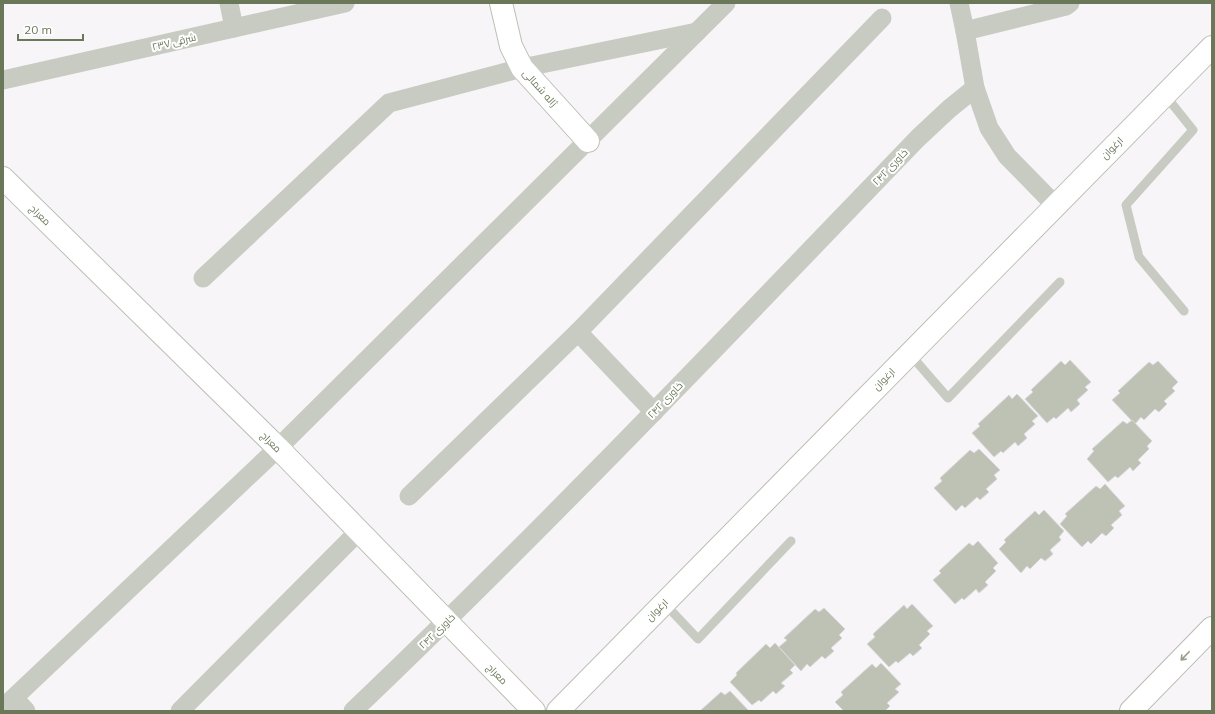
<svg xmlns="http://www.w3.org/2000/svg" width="1215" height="714" viewBox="0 0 1215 714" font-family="Mulish,Cairo,sans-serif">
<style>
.building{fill:#bdc2b5;stroke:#d9d7da}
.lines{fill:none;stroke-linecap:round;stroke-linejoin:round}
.secondary-casing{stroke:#bbc0b4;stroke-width:24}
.highway-casing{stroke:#b8bcb3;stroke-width:24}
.lane{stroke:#c8cbc2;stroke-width:9}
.street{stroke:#c8cbc2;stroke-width:19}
.secondary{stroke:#fff;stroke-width:22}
.highway{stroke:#fff;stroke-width:22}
.oneway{stroke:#97a08a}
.labels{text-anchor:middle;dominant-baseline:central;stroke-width:4;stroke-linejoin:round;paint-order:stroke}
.street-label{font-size:10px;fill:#6a7758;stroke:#fff}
</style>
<rect width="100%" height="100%" fill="#f8f5f8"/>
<g class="building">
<polygon points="1070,360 1091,382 1085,387 1088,390 1077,400 1080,404 1071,412 1068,408 1056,419 1054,417 1047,423 1025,399 1033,392 1031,390 1061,361 1065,365"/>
<polygon points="1158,361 1178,382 1172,388 1175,391 1164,401 1167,404 1159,412 1155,409 1144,420 1141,417 1135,424 1112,400 1120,393 1118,391 1149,362 1153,365"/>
<polygon points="1017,394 1038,416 1032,421 1035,424 1024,434 1027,438 1018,446 1015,442 1003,453 1001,451 994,457 972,433 980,426 978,424 1009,395 1012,399"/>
<polygon points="1132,420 1152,441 1147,446 1149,449 1138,460 1141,463 1133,471 1130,467 1118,478 1115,476 1108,482 1087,459 1094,451 1092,449 1123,421 1127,424"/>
<polygon points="979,449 1000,470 994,475 997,479 986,489 989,492 980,500 977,497 965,508 962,505 956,511 934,488 942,481 940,478 970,450 974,453"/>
<polygon points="1105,484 1125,506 1119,511 1122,515 1111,525 1114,528 1106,536 1102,533 1091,544 1088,541 1082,547 1060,524 1067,516 1065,514 1096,486 1100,489"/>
<polygon points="1044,510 1064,531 1059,537 1061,540 1050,550 1053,554 1045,561 1041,558 1030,569 1027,566 1021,573 999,549 1006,542 1004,540 1035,511 1039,515"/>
<polygon points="978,541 998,563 993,568 996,571 985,582 988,585 979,593 976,589 964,600 962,598 955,604 933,580 941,573 939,571 969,543 973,546"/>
<polygon points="912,604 933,626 927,631 930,634 919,645 922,648 913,656 910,653 898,663 896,661 889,667 867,644 875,637 873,634 904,605 907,609"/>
<polygon points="824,608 845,629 839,635 842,638 831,648 834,651 825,659 822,656 810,667 807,664 801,671 779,647 787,640 784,638 815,609 819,612"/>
<polygon points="775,643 795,665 790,670 793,673 781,683 785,686 776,694 773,691 761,702 759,700 752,705 730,682 737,675 736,673 766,644 770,648"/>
<polygon points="881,663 901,684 895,689 899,692 887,703 890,706 885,711 844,711 835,702 843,695 841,692 872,664 876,668"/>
<polygon points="730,691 749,711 700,711 721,692 725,695"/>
</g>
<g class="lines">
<defs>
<g id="secondary">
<polyline points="501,3 511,46 522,68 588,141"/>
<polyline points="3,178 278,448 534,711"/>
<polyline points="558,711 1212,47"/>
</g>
<polyline id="highway" points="1131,711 1212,628"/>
</defs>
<use href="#secondary" class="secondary-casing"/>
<use href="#highway" class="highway-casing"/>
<g class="lane">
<polyline points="1165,95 1193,130 1126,205 1139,257 1184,311"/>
<polyline points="909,353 948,398 1060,282"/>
<polyline points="664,603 698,639 791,541"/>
</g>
<g class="street">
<polyline points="229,3 234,28"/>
<polyline points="959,3 965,31 975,88 989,128 1007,156 1055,205"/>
<polyline points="965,31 1066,6 1070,3"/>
<polyline points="3,80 345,3"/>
<polyline points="203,278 389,103 522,68 697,32"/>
<polyline points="578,332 654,412"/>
<polyline points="409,496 578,332 882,18"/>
<polyline points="14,698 26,711"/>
<polyline points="3,708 278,448 726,3"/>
<polyline points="180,711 359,531"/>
<path d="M 353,711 C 547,526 732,331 918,138 L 949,109 L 975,88"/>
</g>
<use href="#secondary" class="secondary"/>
<use href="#highway" class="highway"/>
</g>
<defs><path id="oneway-shaft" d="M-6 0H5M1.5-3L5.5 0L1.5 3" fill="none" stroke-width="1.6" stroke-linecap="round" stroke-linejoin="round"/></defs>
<use class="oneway" href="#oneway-shaft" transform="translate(1185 656) rotate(134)"/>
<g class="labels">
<g class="street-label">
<text transform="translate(174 42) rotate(-13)">۲۳۷ شرقی</text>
<text transform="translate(540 88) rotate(48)">ژاله شمالی</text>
<text transform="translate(1112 148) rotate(-45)">ارغوان</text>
<text transform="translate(890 167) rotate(-46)">۲۴۲ خاوری</text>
<text transform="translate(40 215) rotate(44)">معراج</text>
<text transform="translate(884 379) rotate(-46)">ارغوان</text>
<text transform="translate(665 400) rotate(-46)">۲۴۲ خاوری</text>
<text transform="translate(271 442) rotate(45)">معراج</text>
<text transform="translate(657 610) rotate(-45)">ارغوان</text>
<text transform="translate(437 631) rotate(-44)">۲۴۲ خاوری</text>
<text transform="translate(497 674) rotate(46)">معراج</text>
</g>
</g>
<rect width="1215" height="714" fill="none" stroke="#6a7758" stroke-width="8"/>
<path d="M18 34v6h65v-6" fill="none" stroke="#6a7758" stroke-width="2"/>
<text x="24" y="34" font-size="12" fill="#6a7758" stroke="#ffffff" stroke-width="3" paint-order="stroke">20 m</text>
</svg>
